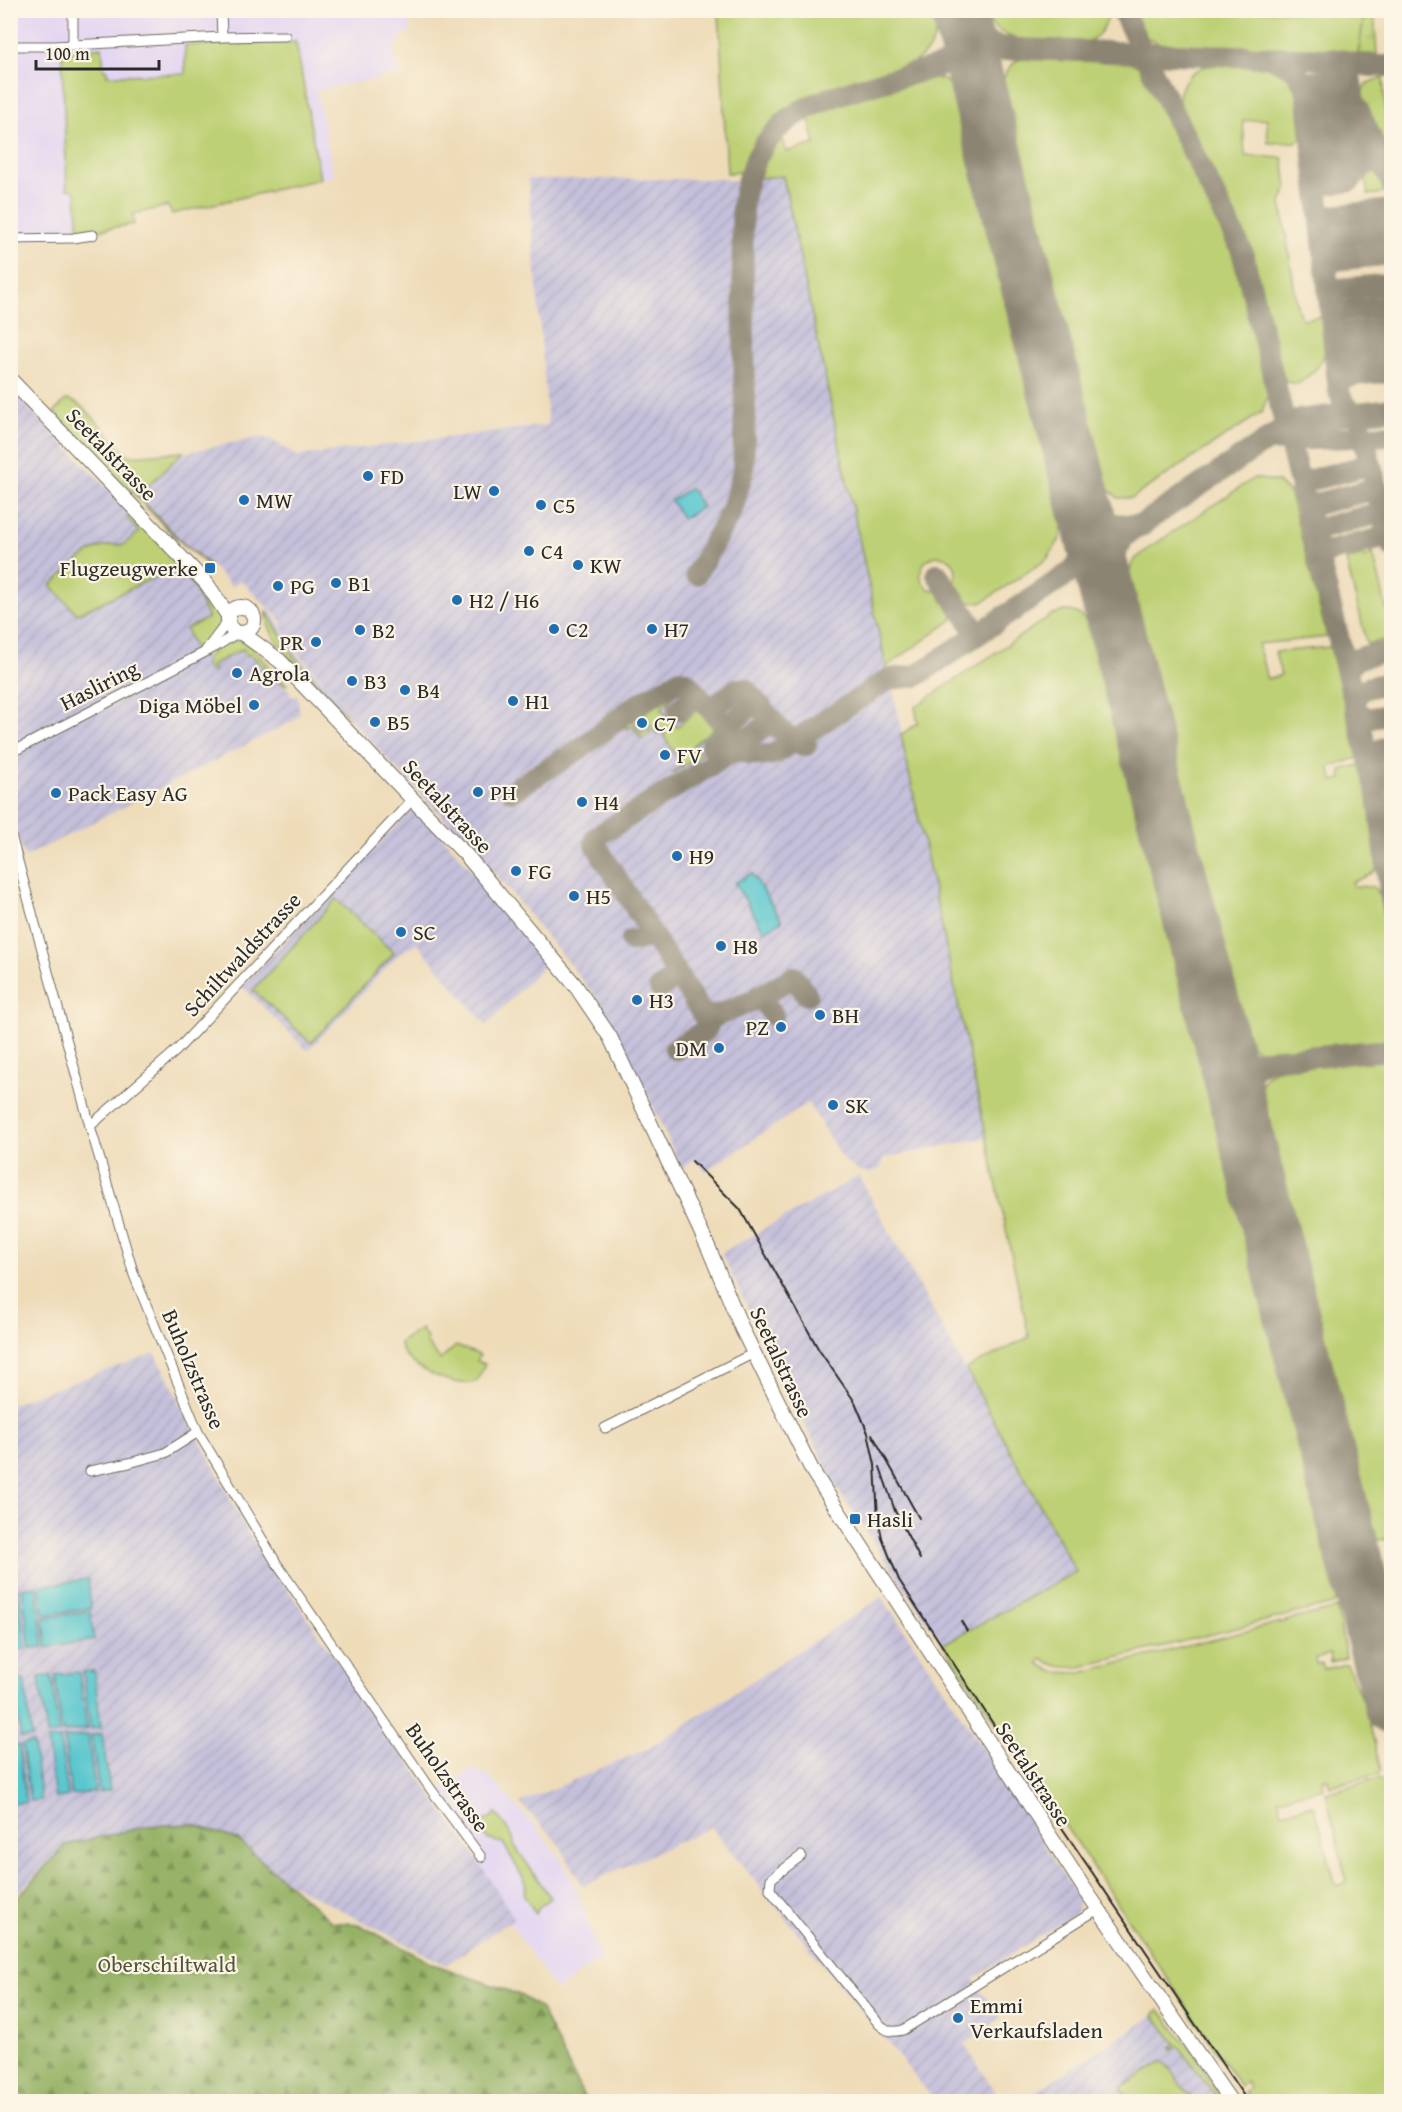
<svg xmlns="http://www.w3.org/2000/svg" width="1402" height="2112" viewBox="0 0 1402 2112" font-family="'Gentium Book Plus',serif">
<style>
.built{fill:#e2d4f3}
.industrial{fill:url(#industrial-furrows)}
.railway{fill:#c5c0da}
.green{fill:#bdd074;stroke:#747e50;stroke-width:1.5}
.forest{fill:url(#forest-firs);stroke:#606e48;stroke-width:1.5}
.wetland{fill:url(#wetland-marsh);stroke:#747e50;stroke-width:1.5}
.water{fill:#5ac7ce;stroke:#42797c;stroke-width:1.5}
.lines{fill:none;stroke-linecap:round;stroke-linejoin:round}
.taxiway{stroke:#8c8472;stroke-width:22}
.runway{stroke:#8c8472;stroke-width:56}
.street-casing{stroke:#6f695d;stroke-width:11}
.primary-casing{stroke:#6f695d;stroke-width:16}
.street{stroke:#fff;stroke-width:9}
.primary{stroke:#fff;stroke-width:14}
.rail{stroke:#2b2b2b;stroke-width:2}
.poi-dot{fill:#1f6fb2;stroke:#fcf5e5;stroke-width:2}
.labels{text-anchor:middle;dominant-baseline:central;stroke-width:4.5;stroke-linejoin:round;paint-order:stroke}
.street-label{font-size:22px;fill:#2b2b2b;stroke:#fcf5e5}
.poi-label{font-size:22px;fill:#2b2b2b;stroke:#fcf5e5;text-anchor:start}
.park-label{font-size:22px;fill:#50543d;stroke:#fcf5e5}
</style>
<defs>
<pattern id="industrial-furrows" width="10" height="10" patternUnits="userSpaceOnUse" patternTransform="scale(1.5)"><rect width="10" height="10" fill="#c5c0da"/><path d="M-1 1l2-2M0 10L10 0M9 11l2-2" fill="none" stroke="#a9a5bb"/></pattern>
<pattern id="forest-firs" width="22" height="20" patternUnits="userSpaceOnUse" patternTransform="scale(1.5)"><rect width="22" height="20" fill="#96b266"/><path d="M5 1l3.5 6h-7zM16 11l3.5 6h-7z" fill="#7b9154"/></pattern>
<pattern id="wetland-marsh" width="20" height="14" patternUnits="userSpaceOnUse" patternTransform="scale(1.5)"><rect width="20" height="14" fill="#bdd074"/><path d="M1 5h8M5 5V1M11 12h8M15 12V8" fill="none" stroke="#a3b365"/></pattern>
</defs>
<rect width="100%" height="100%" fill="#fcf5e5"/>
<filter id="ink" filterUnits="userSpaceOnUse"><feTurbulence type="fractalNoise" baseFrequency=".0167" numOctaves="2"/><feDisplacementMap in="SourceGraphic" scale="12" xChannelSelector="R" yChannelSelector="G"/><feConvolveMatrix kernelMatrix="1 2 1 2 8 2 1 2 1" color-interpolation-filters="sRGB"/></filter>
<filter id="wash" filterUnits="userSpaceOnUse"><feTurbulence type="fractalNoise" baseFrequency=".008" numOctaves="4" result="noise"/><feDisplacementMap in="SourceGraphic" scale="24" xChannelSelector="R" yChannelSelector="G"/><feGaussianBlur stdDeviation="1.35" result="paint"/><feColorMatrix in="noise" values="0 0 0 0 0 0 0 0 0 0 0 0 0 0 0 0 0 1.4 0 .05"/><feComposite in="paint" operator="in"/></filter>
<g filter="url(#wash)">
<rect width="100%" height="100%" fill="#eedcb9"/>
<g class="built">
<polygon points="11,11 406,11 411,32 402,34 394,53 400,74 317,90 332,170 336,176 320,179 304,77 296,42 185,45 185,74 106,75 104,70 103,51 67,51 62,55 67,189 74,190 76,193 79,233 11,242"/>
<polygon points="473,1769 488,1776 537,1828 564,1864 579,1896 600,1959 556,1990 509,1922 514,1918 479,1862 483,1854 442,1795 444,1787"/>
</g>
<g class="industrial">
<polygon points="783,176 988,1137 884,1158 881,1168 871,1173 859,1171 843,1160 808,1103 706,1171 694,1159 682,1169 625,1047 596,997 495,873 351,720 356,715 301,657 281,626 283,622 240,580 232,587 211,565 183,543 138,496 183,453 261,437 272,440 297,456 548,425 528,179 728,179 728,181"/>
<polygon points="10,389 129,510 127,518 139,532 123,545 107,544 51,585 78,614 176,567 193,585 208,619 194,643 196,652 206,657 205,660 214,671 211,665 243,649 290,691 291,697 298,696 300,714 291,722 25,857 10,821"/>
<polygon points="415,806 550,959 486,1025 417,943 400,953 308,1051 242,986"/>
<polygon points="859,1176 1076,1572 943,1644 834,1484 721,1253"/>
<polygon points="155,1353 248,1533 479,1862 514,1918 446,1965 276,1876 238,1840 65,1845 11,1901 11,1404"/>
<polygon points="882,1597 1033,1823 1044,1845 1079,1899 1076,1913 973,1979 1001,2018 964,2044 1002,2101 935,2101 711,1827 583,1886 559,1844 520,1803 649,1748"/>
<polygon points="1154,2015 1176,2044 1173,2049 1177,2046 1215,2095 1207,2101 1194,2101 1163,2061 1121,2089 1129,2101 1020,2102"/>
</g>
<polygon class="railway" points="269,609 300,659 356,715 352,719 293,655 267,612"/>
<g class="green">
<path d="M 934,10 C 952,77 858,76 819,92 C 808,95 795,102 786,108 C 764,124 752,147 743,172 L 727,173 L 719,11 Z"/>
<path d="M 983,11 L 983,10 L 1109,11 C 1107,24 1102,35 1089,41 C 1080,46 1067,44 1056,43 C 1027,42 997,41 983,11 Z"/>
<polygon points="1129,11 1365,11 1358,54 1170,49 1147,38"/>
<polygon points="296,42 320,179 172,214 168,206 133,214 134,224 79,233 76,193 74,190 67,189 62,55 67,51 102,47 104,69 107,70 107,75 185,74 185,45"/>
<path d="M 1037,54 L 1126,59 L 1146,71 L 1230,240 L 1267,374 L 1270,389 L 1262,412 L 1132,498 L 1118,498 L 1105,486 L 1002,83 C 1007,65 1018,57 1037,54 Z"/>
<path d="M 1213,65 C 1230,65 1249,63 1265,66 C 1298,72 1308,109 1302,138 L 1296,142 L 1268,143 L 1267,119 L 1243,121 L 1245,156 L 1283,158 L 1287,188 L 1281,203 L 1298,310 L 1303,319 L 1323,316 C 1328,351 1329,364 1297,384 L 1287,382 L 1281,373 L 1248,246 L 1178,103 C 1181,81 1190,68 1213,65 Z"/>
<path d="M 931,77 L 945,80 L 954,93 L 1063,521 L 1060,539 L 1047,559 L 981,603 L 966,602 C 961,598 957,593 954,587 C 952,582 956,579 956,573 C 956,558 940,552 928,559 C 918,568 918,580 929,589 L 942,592 L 953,614 L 952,620 L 886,667 L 783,176 L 757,178 L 765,156 L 781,136 L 787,152 L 815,144 L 808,115 L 828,106 Z"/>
<polygon points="1383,78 1387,136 1391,136 1391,154 1385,154 1359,96 1367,83"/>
<polygon points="1370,169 1379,171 1386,186 1383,193 1368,195 1365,174"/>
<path d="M 66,400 C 86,399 112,445 130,456 L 183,452 L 138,496 L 183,543 L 210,565 L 209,566 L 175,537 L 54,412 Z"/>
<path d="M 1254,478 L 1278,482 L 1290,494 L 1327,637 L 1258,644 L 1267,679 L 1281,675 L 1275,652 L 1330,647 L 1358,758 L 1329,767 L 1333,781 L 1342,779 L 1341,770 L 1360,765 C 1365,784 1385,849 1378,865 C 1373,877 1362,878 1352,882 L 1353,886 L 1374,887 C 1395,905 1392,1004 1391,1033 L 1383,1042 L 1375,1044 L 1267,1054 L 1251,1046 L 1246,1040 L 1128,576 L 1133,561 L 1149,548 Z"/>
<path d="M 129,510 L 207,594 L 220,615 C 221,629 207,645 196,652 L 186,629 L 208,618 L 193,585 L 176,567 L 77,614 L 51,585 C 75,565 90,542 123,545 L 139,532 L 127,518 Z"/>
<polygon points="1373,553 1391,627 1391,638 1367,644 1346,560 1363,555 1364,558"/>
<path d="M 1065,611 C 1080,611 1087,619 1091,633 L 1336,1591 L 1336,1603 L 1080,1667 C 1065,1668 1055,1667 1042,1659 L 1038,1663 L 1053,1672 L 1081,1673 L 1337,1608 L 1346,1658 L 1330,1662 L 1330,1654 L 1315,1658 L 1316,1664 L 1322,1663 L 1324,1669 L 1347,1664 L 1367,1713 L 1381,1770 L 1378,1774 L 1330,1786 L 1327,1777 L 1322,1779 L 1324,1788 L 1278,1799 L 1282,1812 L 1314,1805 L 1336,1886 L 1347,1883 L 1326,1793 L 1378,1778 L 1385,1783 L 1392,1808 L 1391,2101 L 1251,2101 L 1244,2092 L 1250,2088 L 1245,2082 L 1240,2086 L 943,1644 L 1076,1572 L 966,1369 L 1029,1337 L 901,735 L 918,723 L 915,707 L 1053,614 Z"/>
<path d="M 267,612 L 293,655 L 350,720 C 331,699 261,640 267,612 Z"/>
<path d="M 241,640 L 252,647 L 287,685 L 280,682 L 251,655 L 246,655 L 243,649 L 211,665 L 214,671 L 209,671 L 205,662 C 209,649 229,641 241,640 Z"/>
<polygon points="682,688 661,709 677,727 699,708 715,727 693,745 701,755 671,774 682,765 663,735 666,733 665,730 656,734 643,714 633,721 641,733 648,728 651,733 641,739 633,726 627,729 625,725"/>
<polygon points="336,899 394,953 311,1043 253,990"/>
<polygon points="1380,1057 1392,1061 1392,1539 1374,1540 1260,1093 1263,1079 1279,1067"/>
<path d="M 421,1329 L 428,1340 L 426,1342 L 440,1360 L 456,1346 L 480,1355 L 477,1361 L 485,1364 L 477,1381 C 463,1391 399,1367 400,1342 Z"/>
<polygon points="496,1813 513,1837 514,1845 551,1898 539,1907 536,1914 524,1895 526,1883 503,1843 487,1839 476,1823 490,1819"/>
<polygon points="1159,2009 1192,2051 1222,2100 1220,2101 1207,2101 1215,2095 1178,2046 1172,2050 1171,2047 1176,2044 1154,2015"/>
<polygon points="1163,2061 1194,2101 1129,2101 1121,2088"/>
</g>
<polygon class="forest" points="192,1824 238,1840 332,1922 358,1924 433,1964 520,1995 541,2009 586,2101 11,2101 11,1905 65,1845 148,1826"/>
<polygon class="wetland" points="1365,11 1374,11 1377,54 1358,54"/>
<g class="water">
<polygon points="690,488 702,507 683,519 671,501"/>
<polygon points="752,873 782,921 764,931 735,883"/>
<polygon points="88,1579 91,1608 43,1615 39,1586"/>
<polygon points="36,1586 44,1647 30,1648 22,1588"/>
<polygon points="18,1588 26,1649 13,1650 11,1589"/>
<polygon points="90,1611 94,1640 47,1647 43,1618"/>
<polygon points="94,1671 101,1727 90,1729 83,1672"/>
<polygon points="79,1672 87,1729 62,1732 55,1675"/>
<polygon points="52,1676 59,1733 47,1735 39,1677"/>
<polygon points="24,1680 32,1737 21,1738 13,1682"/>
<polygon points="102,1734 110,1790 99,1792 91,1735"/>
<polygon points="88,1735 95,1792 71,1795 64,1738"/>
<polygon points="60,1739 68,1796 55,1798 47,1740"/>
<polygon points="33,1743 41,1800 30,1801 22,1745"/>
<polygon points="19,1745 26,1802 11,1804 11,1746"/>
</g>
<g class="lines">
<g class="taxiway">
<polyline points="1122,10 1242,251 1378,796 1392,909"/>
<path d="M 958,11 C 967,33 985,45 1008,48"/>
<polyline points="1274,59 1295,69 1307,91 1339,392 1344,403 1359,420 1392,546"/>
<polyline points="1342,60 1349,67 1353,98 1392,184"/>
<polyline points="978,91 982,63 994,51"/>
<polyline points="1307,91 1311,82 1350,77"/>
<polyline points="1309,103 1312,99 1353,95"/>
<polyline points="1311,120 1314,116 1359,111"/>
<polyline points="1313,139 1317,133 1366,128"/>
<polyline points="1315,155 1319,150 1374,144"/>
<polyline points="1317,173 1320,168 1381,161"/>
<polyline points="1318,188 1321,185 1350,181 1367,162"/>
<polyline points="1322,227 1325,220 1331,216 1392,210"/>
<polyline points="1324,248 1334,238 1392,232"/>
<polyline points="1327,270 1330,263 1336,260 1392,254"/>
<polyline points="1330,299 1338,289 1392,284"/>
<polyline points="1332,319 1341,311 1392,306"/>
<polyline points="1334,342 1339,335 1345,333 1392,328"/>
<polyline points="1336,364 1346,354 1392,350"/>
<path d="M 1339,387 C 1344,370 1377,374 1392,372"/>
<polyline points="1273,441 1392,435"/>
<polyline points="1380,493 1379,508 1375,514 1319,529 1314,535 1313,542 1319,550 1328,552 1378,539 1384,534 1386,524"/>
<polyline points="1301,494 1303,486 1307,481 1361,467 1367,461 1368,454"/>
<path d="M 1083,503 C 1098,525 1119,526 1143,525"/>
<polyline points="1312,525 1307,516 1313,505 1366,491 1376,494 1385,507"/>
<path d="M 1074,568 C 1087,554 1091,543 1089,524"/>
<path d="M 696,574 L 732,510 L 743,471 L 745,412 L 742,207 C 754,119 811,101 888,80 C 923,71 959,61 994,51 L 1019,49 L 1331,59 L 1370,66 L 1392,66"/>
<polyline points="937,574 978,634"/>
<polyline points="1106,591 1106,570 1121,543"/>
<path d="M 1347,674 C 1348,655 1377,654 1392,651"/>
<polyline points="720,702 737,689 745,689 778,727"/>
<path d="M 1355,703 C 1355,686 1378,686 1392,682"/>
<polyline points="678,710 697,694"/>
<polyline points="1356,711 1367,719 1392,714"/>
<polyline points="735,720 750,707 761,706"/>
<path d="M 747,739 L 769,724 C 784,726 788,745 806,745"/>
<polyline points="711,746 729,730"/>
<polyline points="1390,777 1376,774 1371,763 1377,751 1392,745"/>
<polyline points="512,791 584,746 632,708 680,680 686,682 750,754"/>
<polyline points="631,941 646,938 650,931"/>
<polyline points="660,988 675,977 675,970"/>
<polyline points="756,998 794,977 807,995"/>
<path d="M 773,1015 L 764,1001 L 759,998 L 716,1016 L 703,1015 L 595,844 L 596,837 L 732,752 C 747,748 756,759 774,754 L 889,679 L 916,676 L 1297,420 L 1392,409"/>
<path d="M 1216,1020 C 1224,1040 1230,1053 1252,1061 L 1392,1050"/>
<polyline points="675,1049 706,1030 709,1023"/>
<path d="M 1238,1105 C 1239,1085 1247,1068 1267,1061"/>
<path d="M 1354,1560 C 1361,1578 1373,1588 1392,1589"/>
<polyline points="1372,1631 1379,1608 1392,1595"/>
</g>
<polyline class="runway" points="958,10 1392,1707"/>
</g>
</g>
<g filter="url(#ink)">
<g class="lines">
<defs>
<g id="street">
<polyline points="73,10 73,44"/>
<polyline points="222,37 285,36"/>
<polyline points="10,46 54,46 222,37 221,10"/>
<polyline points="10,239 73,238 93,235"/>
<polyline points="206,650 228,621"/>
<polyline points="10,753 217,646 237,633"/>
<polyline points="10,832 90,1126 134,1275 198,1432 277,1564 430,1788 481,1857"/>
<polyline points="90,1126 177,1050 413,799"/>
<polyline points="605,1428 754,1353"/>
<polyline points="90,1471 129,1463 165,1453 198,1432"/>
<path d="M 801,1856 L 771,1879 L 770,1890 L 879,2024 C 887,2031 892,2033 903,2030 L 1098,1909"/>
</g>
<g id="primary">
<polyline points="10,379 207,584 229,617"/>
<circle cx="241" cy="620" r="13"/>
<polyline points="243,634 280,661 467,856 575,985 610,1037 709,1249 742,1329 813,1472 1084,1888 1231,2102"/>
</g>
</defs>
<use href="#street" class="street-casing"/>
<use href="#primary" class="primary-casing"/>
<use href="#street" class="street"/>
<use href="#primary" class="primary"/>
<g class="rail">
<polyline points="692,1161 740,1209 819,1350 855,1402 868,1433 875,1465 878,1518 882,1538 899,1580 1037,1791 1248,2102"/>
<polyline points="872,1434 919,1518"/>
<polyline points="880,1467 895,1511 920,1559"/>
<polyline points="961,1621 967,1631"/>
</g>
</g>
</g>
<g class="poi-dot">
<circle cx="368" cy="476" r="6"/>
<circle cx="494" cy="491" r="6"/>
<circle cx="244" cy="500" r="6"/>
<circle cx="541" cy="505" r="6"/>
<circle cx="529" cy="551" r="6"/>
<circle cx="578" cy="565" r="6"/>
<rect x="204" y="562" width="12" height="12" rx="3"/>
<circle cx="336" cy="583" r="6"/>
<circle cx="278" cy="586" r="6"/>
<circle cx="457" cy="600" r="6"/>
<circle cx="554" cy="629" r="6"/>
<circle cx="652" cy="629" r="6"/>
<circle cx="360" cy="630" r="6"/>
<circle cx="316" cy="642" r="6"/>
<circle cx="237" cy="673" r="6"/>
<circle cx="352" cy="681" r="6"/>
<circle cx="405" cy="690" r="6"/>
<circle cx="513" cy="701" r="6"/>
<circle cx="254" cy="705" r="6"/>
<circle cx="375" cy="722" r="6"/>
<circle cx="642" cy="723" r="6"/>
<circle cx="665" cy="755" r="6"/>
<circle cx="478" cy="792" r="6"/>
<circle cx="56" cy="793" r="6"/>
<circle cx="582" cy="802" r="6"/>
<circle cx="677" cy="856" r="6"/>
<circle cx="516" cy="871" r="6"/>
<circle cx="574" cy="896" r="6"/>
<circle cx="401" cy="932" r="6"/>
<circle cx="721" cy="946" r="6"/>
<circle cx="637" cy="1000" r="6"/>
<circle cx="820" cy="1015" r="6"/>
<circle cx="781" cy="1027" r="6"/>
<circle cx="719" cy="1048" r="6"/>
<circle cx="833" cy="1105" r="6"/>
<rect x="849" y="1513" width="12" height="12" rx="3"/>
<circle cx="958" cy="2018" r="6"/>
</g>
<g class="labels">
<g class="street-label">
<text transform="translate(112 454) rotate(46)">Seetalstrasse</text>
<text transform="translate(99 685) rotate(-27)">Hasliring</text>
<text transform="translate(448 806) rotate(47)">Seetalstrasse</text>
<text transform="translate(242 954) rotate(-47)">Schiltwaldstrasse</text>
<text transform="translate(782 1362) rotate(65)">Seetalstrasse</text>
<text transform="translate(194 1369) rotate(67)">Buholzstrasse</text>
<text transform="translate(1034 1774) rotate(57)">Seetalstrasse</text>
<text transform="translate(448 1777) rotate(55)">Buholzstrasse</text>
</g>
<g class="poi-label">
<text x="380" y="476">FD</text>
<text x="482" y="491" text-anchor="end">LW</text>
<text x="256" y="500">MW</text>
<text x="553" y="505">C5</text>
<text x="541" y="551">C4</text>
<text x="590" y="565">KW</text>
<text x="198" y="568" text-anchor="end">Flugzeugwerke</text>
<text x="348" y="583">B1</text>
<text x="290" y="586">PG</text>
<text x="469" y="600">H2 / H6</text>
<text x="566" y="629">C2</text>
<text x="664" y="629">H7</text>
<text x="372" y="630">B2</text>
<text x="304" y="642" text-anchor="end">PR</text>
<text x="249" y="673">Agrola</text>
<text x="364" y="681">B3</text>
<text x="417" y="690">B4</text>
<text x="525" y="701">H1</text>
<text x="242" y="705" text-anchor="end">Diga Möbel</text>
<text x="387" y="722">B5</text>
<text x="654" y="723">C7</text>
<text x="677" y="755">FV</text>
<text x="490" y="792">PH</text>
<text x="68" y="793">Pack Easy AG</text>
<text x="594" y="802">H4</text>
<text x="689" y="856">H9</text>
<text x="528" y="871">FG</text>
<text x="586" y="896">H5</text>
<text x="413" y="932">SC</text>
<text x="733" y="946">H8</text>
<text x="649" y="1000">H3</text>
<text x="832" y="1015">BH</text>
<text x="769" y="1027" text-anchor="end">PZ</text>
<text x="707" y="1048" text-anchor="end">DM</text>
<text x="845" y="1105">SK</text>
<text x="867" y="1519">Hasli</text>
<text x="970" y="2005">Emmi<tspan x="970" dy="25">Verkaufsladen</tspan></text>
</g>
<g class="park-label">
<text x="167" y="1964">Oberschiltwald</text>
</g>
</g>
<rect width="1402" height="2112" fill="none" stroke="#fcf5e5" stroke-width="36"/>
<path d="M36 60v9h123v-9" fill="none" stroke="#2b2b2b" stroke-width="3"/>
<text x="45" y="60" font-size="18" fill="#2b2b2b" stroke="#fcf5e5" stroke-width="4.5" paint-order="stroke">100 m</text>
</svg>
